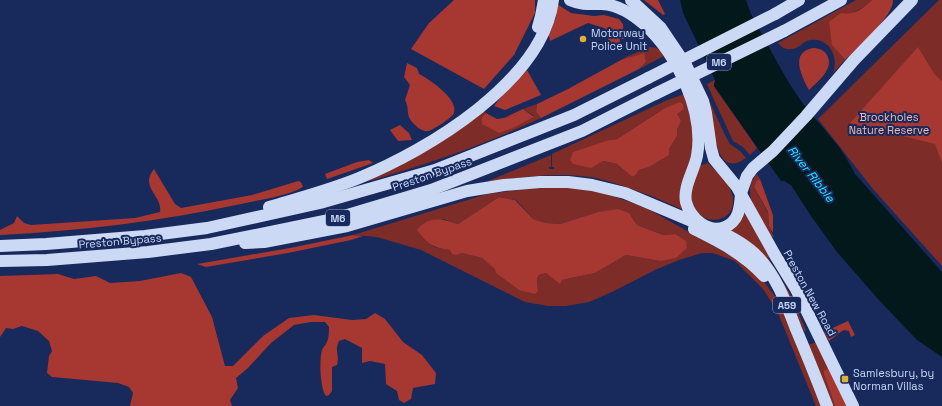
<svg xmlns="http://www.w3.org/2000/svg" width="942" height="406" viewBox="0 0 942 406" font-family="'Space Grotesk',sans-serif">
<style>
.green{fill:#7d2c27;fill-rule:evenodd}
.forest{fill:#a63731}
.water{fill:#02181b}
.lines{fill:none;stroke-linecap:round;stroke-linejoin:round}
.highway{stroke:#ccd9f5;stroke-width:12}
.highway-bridge{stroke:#ccd9f5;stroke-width:12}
.poi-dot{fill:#dfb034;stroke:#18295c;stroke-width:1.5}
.labels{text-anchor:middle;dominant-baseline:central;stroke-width:4;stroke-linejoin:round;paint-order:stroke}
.shield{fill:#18295c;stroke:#93a2c8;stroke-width:1}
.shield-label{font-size:10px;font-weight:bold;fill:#c8d6f6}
.poi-label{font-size:11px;fill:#c8d6f6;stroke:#18295c;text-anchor:start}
.park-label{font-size:11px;fill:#f3b7b0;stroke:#18295c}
.street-label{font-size:11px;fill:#c8d6f6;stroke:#18295c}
.water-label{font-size:12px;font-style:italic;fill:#25e8fe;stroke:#18295c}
</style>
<rect width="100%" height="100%" fill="#18295c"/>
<g class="green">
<path d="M 856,0 L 872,0 L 864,7 L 850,14 L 832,45 L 845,60 L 833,73 C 839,58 830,37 810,40 C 803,41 799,49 791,49 C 785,50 782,47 778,43 Z"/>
<polygon points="939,0 942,0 942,266 873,189 818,119"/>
<path d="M 650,47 C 658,47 660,50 664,56 L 639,69 L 646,62 L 621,60 L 628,56 Z"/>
<polygon points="715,80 714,86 757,148 750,155 743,147 733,141 710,91 707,84"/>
<path d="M 702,85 L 725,135 L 730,144 L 740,151 L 746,158 C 715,180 715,130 711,112 C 708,103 704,94 701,86 Z"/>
<path d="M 684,94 L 694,131 L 686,211 C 671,205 658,198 643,193 C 626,187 608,180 590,177 C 556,172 522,177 489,182 L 488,181 L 551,155 L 551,167 L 549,167 L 549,169 L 554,169 L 554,167 L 552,167 L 552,154 L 665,101 ZM 665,108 L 681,121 L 677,130 L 677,136 L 669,149 L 649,167 L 639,170 L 636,175 L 632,177 L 617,164 L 603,161 L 609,140 L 617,139 Z"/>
<path d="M 537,104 L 536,112 L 541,118 C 484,145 422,166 362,183 L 483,109 L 486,113 L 482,117 L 482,124 L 534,116 L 523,109 Z"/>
<path d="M 708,163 C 716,172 729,182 732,194 C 741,226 693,230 691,196 C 691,186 696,175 698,166 Z"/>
<path d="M 757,174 L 760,179 L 756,181 L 754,187 L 768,213 L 769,226 L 774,237 L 770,236 C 760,218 739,192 757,174 Z"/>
<path d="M 541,187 L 564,187 L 591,189 L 627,201 L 648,209 L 744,263 L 761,278 L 774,295 L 785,312 L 821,406 L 816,406 L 778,313 L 763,289 L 735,261 L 713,253 L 702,253 L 679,260 L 655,270 L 612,292 L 589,302 L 566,306 L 548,306 L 525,302 L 421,250 L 377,237 L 353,235 L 487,194 ZM 499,197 L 516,200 L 533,219 L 546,223 L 560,224 L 598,212 L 629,213 L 637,225 L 663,235 L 675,234 L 660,261 L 626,255 L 595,273 L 562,280 L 546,273 L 539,275 L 537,279 L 538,291 L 496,269 L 482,258 L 462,253 L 452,254 L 450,250 L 434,247 L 426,241 L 443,219 L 458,224 Z"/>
<polygon points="745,210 771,255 768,258 789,292 806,330 804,331 792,304 728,231"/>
<polygon points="817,342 830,370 824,375 835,406 832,406 808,345"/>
</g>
<g class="forest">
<polygon points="454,0 535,0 535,13 514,55 484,89 411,49 429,23"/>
<polygon points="644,0 658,0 665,14 663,15"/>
<path d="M 872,0 L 893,0 C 894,16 857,48 845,60 L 832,45 L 829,22 L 841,13 C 855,15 862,9 872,0 Z"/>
<polygon points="557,4 571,13 594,16 604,15 619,19 623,24 624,39 620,39 619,48 610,45 606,33 609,32 604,28 588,23 550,41 549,35 556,17"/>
<polygon points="918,47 935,75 942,81 942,163 935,144 850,123"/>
<path d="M 813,48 C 819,48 824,50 827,55 C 835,69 817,82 809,90 C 802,77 789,52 813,48 Z"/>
<polygon points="644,53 646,62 639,69 541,118 536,112 537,104 568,89 621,60"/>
<path d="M 407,63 L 417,68 L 419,74 C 429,79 459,99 454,113 C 452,118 434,129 429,131 C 422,132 417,127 413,123 C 405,115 410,109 405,100 L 410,85 L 404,77 Z"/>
<polygon points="527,70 541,95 505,110 494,106 517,77"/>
<polygon points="680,102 683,104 684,109 677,114 681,121 677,130 677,136 669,149 669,155 649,167 639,170 636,175 632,177 617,164 603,161 591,168 573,164 570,160 573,152 609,140 617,139 665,108"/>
<polygon points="523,109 534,117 515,127 499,133 482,124 482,117 486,113 497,119 504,118"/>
<polygon points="400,125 409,133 412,140 398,141 390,130"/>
<polygon points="369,160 373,163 327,179 325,174 357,162"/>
<path d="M 154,169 L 175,204 L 181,208 L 252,195 L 298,181 L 301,182 L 303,187 C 288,196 259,200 241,204 C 162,221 81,231 0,235 L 0,230 L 14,223 L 17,216 L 24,223 L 31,225 L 135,218 L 160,212 C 163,196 139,187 154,169 Z"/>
<polygon points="760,179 773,215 773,233 769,226 768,212 754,187 756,181"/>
<path d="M 499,197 L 515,200 L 533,219 L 546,223 L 560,224 L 598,212 L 618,209 L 629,213 L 637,225 L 663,235 L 675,234 L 686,241 L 687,248 L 676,258 L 660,261 L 626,255 L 595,273 L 562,280 L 560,284 L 546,273 L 539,275 L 537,279 L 538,291 L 535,294 L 519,290 L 496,273 L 495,269 L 482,258 L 462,253 L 456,255 L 452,254 L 450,250 C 431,247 429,245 417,230 C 429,215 442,219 458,224 Z"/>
<polygon points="353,235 363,236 351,240 288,253 206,267 197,264 290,248"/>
<path d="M 181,273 L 191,277 L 212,317 L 225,366 L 233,366 L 263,336 L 289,318 L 314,315 L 352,320 L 366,319 L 375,313 L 385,319 L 403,342 L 422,355 L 436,373 L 435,384 L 413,388 L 411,399 L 404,403 L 399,400 L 397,391 L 386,384 L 385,364 L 370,361 L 362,363 L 362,348 L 345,339 L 339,341 C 334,352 340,354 337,365 L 332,367 L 332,391 L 329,395 L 326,396 C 320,389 319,359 322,350 C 323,347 326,345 327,342 C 329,337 329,331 329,327 L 325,322 L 311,322 L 294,325 L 271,343 L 248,368 L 236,378 L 238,388 L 230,400 L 232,406 L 130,406 L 133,393 L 129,387 L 118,383 L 52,377 L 47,373 L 49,356 L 52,351 L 49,341 L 38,331 L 22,326 L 13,329 L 6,328 L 0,337 L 0,276 L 58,274 L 74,279 L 96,276 L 110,283 L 140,281 Z"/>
<path d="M 848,321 L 855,335 L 851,337 L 849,331 L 844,330 C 838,333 835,337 829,341 L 824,332 Z"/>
<polygon points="828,368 848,406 835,406 824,375 824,371"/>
</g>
<path class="water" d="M 680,0 L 746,0 L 751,14 C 767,43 782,74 801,101 C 811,115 823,127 834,141 C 843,151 849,163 855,174 L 942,272 L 942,357 L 917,340 L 878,299 L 837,252 L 811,216 L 791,185 L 784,181 L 781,181 L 714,86 L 715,80 L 683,13 Z"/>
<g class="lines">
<g class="highway">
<path d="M 570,0 C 581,5 590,4 602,4 C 619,5 632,14 645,25 C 677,54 705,112 697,156 C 694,171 683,187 686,202 C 690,218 708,234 725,227 C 739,221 740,208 741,194"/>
<polyline points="631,0 661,28 686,65 703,101 706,113 711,148 714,159 737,187 775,255 796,289 853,406"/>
<polyline points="775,14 799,0"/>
<polyline points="538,27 541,16 544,0"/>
<polyline points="784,31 841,0"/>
<polyline points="741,193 747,176 753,168 773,151 806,116 854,60 912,0"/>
<path d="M 269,207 C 299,198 330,190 359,178 C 428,150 543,81 553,0"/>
<path d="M 694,229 C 720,242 744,254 764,276"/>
<path d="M 714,229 C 730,236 746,244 758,257 C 777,277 786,303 796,329 C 807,355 817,380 827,406"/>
<polyline points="245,243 264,242 347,226 467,191 504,185 540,182 568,182 592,185 625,193 708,228"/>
<polyline points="0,246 46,244 145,236 207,228 320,203 435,170 574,115 648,78"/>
<polyline points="0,261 47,260 148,252 211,244 334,219 431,190 582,131 655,94"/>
</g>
<g class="highway-bridge">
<polyline points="648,78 775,14"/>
<polyline points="655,94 784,31"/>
</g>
</g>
<g class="poi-dot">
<circle cx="583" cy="39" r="4"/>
<rect x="841" y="375" width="8" height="8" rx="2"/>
</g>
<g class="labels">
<g class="shield">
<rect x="707" y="54" width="24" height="16" rx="3"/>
<rect x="326" y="210" width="24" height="16" rx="3"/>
<rect x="773" y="297" width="28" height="16" rx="3"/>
</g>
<g class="shield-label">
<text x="719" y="62">M6</text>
<text x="338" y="218">M6</text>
<text x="787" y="305">A59</text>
</g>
<g class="poi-label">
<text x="591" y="33">Motorway<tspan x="591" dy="13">Police Unit</tspan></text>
<text x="853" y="373">Samlesbury, by<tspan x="853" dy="13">Norman Villas</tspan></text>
</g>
<g class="park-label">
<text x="889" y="117">Brockholes<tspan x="889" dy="13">Nature Reserve</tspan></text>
</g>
<g class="street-label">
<text transform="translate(432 174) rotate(-19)">Preston Bypass</text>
<text transform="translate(120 241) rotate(-5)">Preston Bypass</text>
<text transform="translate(810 293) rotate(61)">Preston New Road</text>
</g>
<g class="water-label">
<text transform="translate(811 174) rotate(52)">River Ribble</text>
</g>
</g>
</svg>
